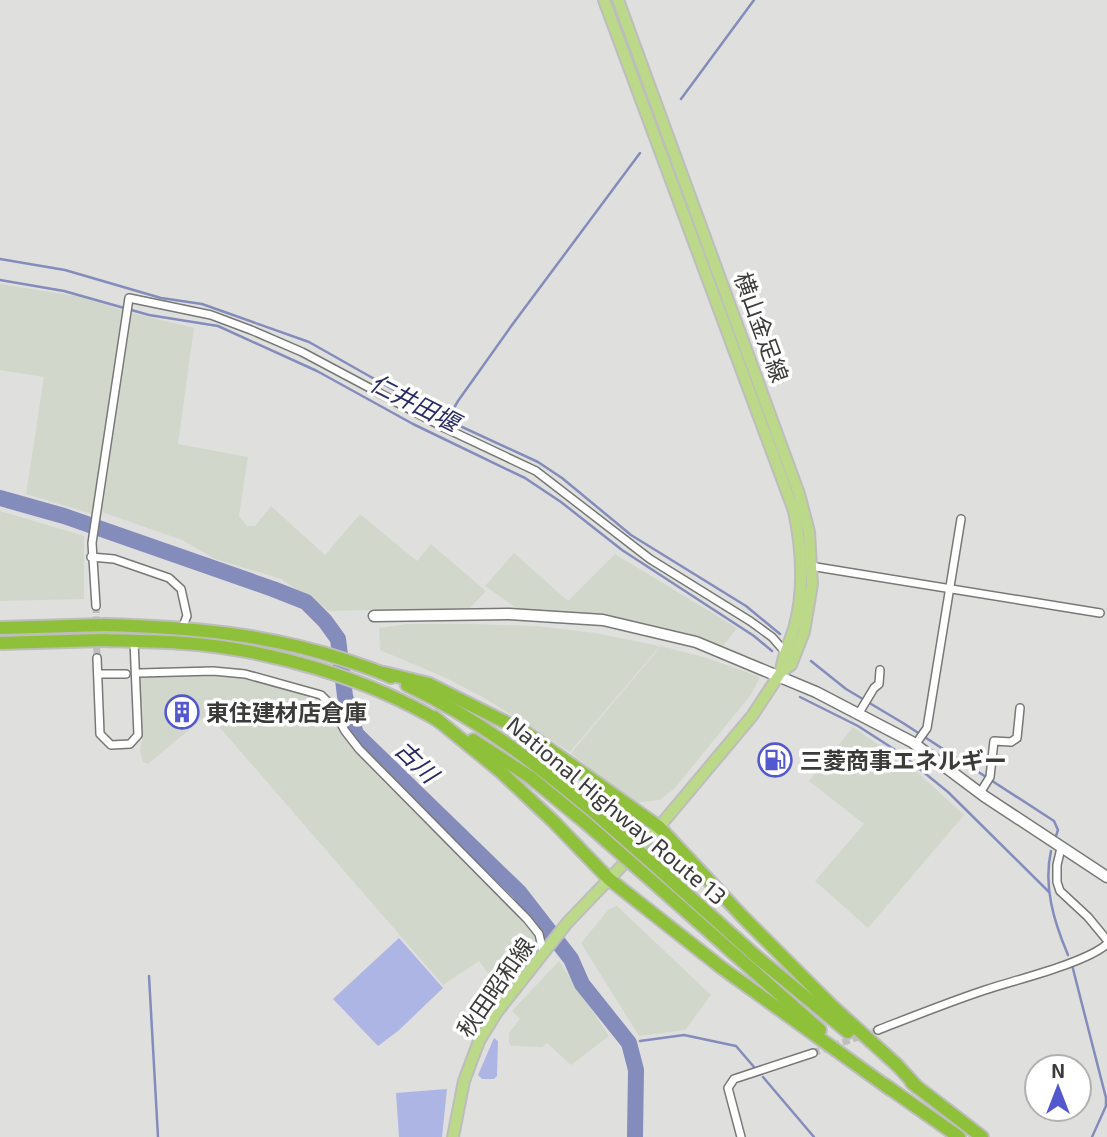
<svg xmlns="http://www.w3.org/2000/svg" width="1107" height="1137" viewBox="0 0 1107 1137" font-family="'Exo 2','Noto Sans JP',sans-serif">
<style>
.built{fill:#d2d7cc}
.green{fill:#adb5e5}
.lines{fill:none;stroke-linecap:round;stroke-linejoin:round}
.stream{stroke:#848cbc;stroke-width:2.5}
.river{stroke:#848cbc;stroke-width:16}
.street-tunnel{stroke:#bebfbc;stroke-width:7;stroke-dasharray:7 3.5;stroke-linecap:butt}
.street-casing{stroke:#777976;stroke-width:10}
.secondary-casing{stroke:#777976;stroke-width:13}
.primary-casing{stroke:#bcbdbc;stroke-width:14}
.highway-casing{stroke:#bcbdbc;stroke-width:16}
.street{stroke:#fff;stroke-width:7}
.secondary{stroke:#fff;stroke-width:10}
.primary{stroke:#bcd989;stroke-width:10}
.highway{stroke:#8fc03a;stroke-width:12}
.highway-bridge-casing{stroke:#bcbdbc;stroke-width:16;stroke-linecap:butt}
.highway-bridge{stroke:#8fc03a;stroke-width:12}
.labels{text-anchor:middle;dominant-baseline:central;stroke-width:7;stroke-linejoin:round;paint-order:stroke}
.street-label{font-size:23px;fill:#3b3c3a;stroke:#fff}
.poi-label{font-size:23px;font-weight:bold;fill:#3b3c3a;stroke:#fff;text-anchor:start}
.water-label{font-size:24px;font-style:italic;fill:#272a65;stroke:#fff}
</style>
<rect width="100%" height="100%" fill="#dfe0dd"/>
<g class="built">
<polygon points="0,284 82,297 122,310 92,514 26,494 44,377 0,370"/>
<polygon points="132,313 194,328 178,444 248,457 239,516 247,526 255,526 271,506 325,555 360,514 417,561 431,544 486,591 470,608 329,611 281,579 215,559 182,540 102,512"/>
<polygon points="0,511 84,536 84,599 0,601"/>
<polygon points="514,553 568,601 615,554 737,628 722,647 661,629 615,618 560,612 521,611 485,586"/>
<polygon points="407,624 472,624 537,626 595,633 660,646 570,752 486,699 446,678 380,650 379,628"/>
<polygon points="661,646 707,658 760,677 750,696 674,789 660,800 631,803 571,753"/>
<polygon points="214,673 246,677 319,696 328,704 342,733 507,902 535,937 498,987 479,961 443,985 208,714 148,764 143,762 140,751 142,739 139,675"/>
<polygon points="853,727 917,772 964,815 868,928 815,881 864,824 809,781"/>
<polygon points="617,906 711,995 685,1030 639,1036 581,943 609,909"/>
<polygon points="559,961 609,1036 571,1065 547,1043 542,1047 511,1046 509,1042 509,1033 520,1019 512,1011"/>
</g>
<g class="green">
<polygon points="399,938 443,988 398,1031 378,1046 333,999"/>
<polygon points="494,1038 498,1041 497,1076 494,1079 482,1079 478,1075"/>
<polygon points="447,1089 442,1137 399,1137 396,1093"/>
</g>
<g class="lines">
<g class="stream">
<polyline points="681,99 754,0"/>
<polyline points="0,259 65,270 161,298 202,304 309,342 447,420 538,462 562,478 631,535 746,606 780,634"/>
<polyline points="0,280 64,291 149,315 218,326 317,371 413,424 525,478 561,502 622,550 754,636 772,651"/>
<polyline points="447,420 458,401 512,325 640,153"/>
<polyline points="811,661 846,689 903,723 1054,821 1058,830 1056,836"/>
<polyline points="800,697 858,726 900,753 948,792 1049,892"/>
<path d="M 1051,851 C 1043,886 1054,922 1068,955"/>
<polyline points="1072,965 1106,1098 1106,1106 1092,1137"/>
<polyline points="149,976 158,1137"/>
<polyline points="640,1041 684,1035 736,1046 754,1067"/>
<polyline points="629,1043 631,1042"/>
<polyline points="763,1077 814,1137"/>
</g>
<polyline class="river" points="0,498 64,516 273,589 306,602 325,621 338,639 345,696 356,734 519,892 571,959 582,984 629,1043 636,1070 635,1137"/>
<g class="street-tunnel">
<polyline points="96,606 97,658"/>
<polyline points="813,1053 878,1030"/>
</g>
<defs>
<g id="street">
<polyline points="91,557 114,559 169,578 181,589 187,616 182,628"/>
<polyline points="810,566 1100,613"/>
<polyline points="96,606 92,543 129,298 211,315 251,330 302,352 445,428 536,471 650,559 750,621 772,637 786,653"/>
<polyline points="97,658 100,734 111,745 130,744 138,735 134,641"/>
<polyline points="140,673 213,671 245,674 321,695 331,705 345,731 359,749 527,919 539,934 543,952"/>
<polyline points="98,674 126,674"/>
<polyline points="859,713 874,688 879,684 880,670"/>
<polyline points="915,745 927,728 961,519"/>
<polyline points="980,793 990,777 994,741 1011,742 1017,738 1020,708"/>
<polyline points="1061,848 1057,865 1057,882 1060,891 1088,917 1107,940"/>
<path d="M 878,1030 C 914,1016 949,1002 985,990 C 1015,980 1086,963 1107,944"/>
<polyline points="741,1137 728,1088 734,1079 813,1053"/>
</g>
<polyline id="secondary" points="374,616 509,614 603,620 696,642 816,692 912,742 984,796 1107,877"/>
<g id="primary">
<path d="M 604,0 L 794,511 C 802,549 805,587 795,625 C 791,641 782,655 781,672"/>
<polyline points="453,1137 464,1081 479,1041 497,1012 567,923 659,827 752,716 781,672 791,665 804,632 812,584 809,532 799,494 618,0"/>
</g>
<g id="highway">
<path d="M 105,625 C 186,627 268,634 345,660 C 360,665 376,670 391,677"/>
<path d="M 103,640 C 130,641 157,641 184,643 C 268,649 367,678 439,721"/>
<polyline points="384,673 429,684 525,732 659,827 742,916 832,1006 898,1066 917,1087"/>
<path d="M 407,685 C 480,720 532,761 594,812"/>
<polyline points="434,717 500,771 553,821 609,879 722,968 890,1089"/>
<polyline points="473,740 530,777 586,823"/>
<polyline points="660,870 758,958 848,1032"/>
<polyline points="652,881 820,1030"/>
<polyline points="912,1083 982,1137"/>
<polyline points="885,1085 959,1137"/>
</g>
</defs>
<use href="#street" class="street-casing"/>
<use href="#secondary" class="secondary-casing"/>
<use href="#primary" class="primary-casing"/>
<use href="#highway" class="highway-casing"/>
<use href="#street" class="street"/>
<use href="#secondary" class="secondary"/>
<use href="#primary" class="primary"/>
<use href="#highway" class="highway"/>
<defs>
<g id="highway-bridge">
<polyline points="0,628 105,625"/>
<polyline points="0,643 103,640"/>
<polyline points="594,812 660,870"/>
<polyline points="586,823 652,881"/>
</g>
</defs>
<use href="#highway-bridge" class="highway-bridge-casing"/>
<use href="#highway-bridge" class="highway-bridge"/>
</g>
<defs>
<symbol id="building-ring" viewBox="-11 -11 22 22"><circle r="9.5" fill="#fff" stroke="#5458ce" stroke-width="1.5"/><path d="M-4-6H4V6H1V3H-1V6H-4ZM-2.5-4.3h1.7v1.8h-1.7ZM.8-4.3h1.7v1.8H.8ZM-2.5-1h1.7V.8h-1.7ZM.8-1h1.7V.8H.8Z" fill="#5458ce"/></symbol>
<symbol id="fuel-ring" viewBox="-11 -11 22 22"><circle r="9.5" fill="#fff" stroke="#5458ce" stroke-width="1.5"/><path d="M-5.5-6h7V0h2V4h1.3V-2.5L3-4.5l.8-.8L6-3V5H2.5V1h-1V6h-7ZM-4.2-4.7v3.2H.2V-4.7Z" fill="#5458ce"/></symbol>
</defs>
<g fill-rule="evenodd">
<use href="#building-ring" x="163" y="693" width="38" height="38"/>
<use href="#fuel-ring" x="756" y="741" width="38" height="38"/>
</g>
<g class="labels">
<g class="street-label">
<text transform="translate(762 327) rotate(70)">横山金足線</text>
<text transform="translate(617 810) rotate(40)">National Highway Route 13</text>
<text transform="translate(495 987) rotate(-55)">秋田昭和線</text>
</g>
<g class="poi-label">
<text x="206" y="712">東住建材店倉庫</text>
<text x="800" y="760">三菱商事エネルギー</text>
</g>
<g class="water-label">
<text transform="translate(415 402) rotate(27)">仁井田堰</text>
<text transform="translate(417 761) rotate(44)">古川</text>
</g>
</g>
<g transform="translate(1058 1088)"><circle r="33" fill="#ffffff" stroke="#b1b1b0" stroke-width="2"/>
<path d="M0-5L12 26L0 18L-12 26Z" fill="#5458ce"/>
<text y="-10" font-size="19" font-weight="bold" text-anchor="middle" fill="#3b3c3a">N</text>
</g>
</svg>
